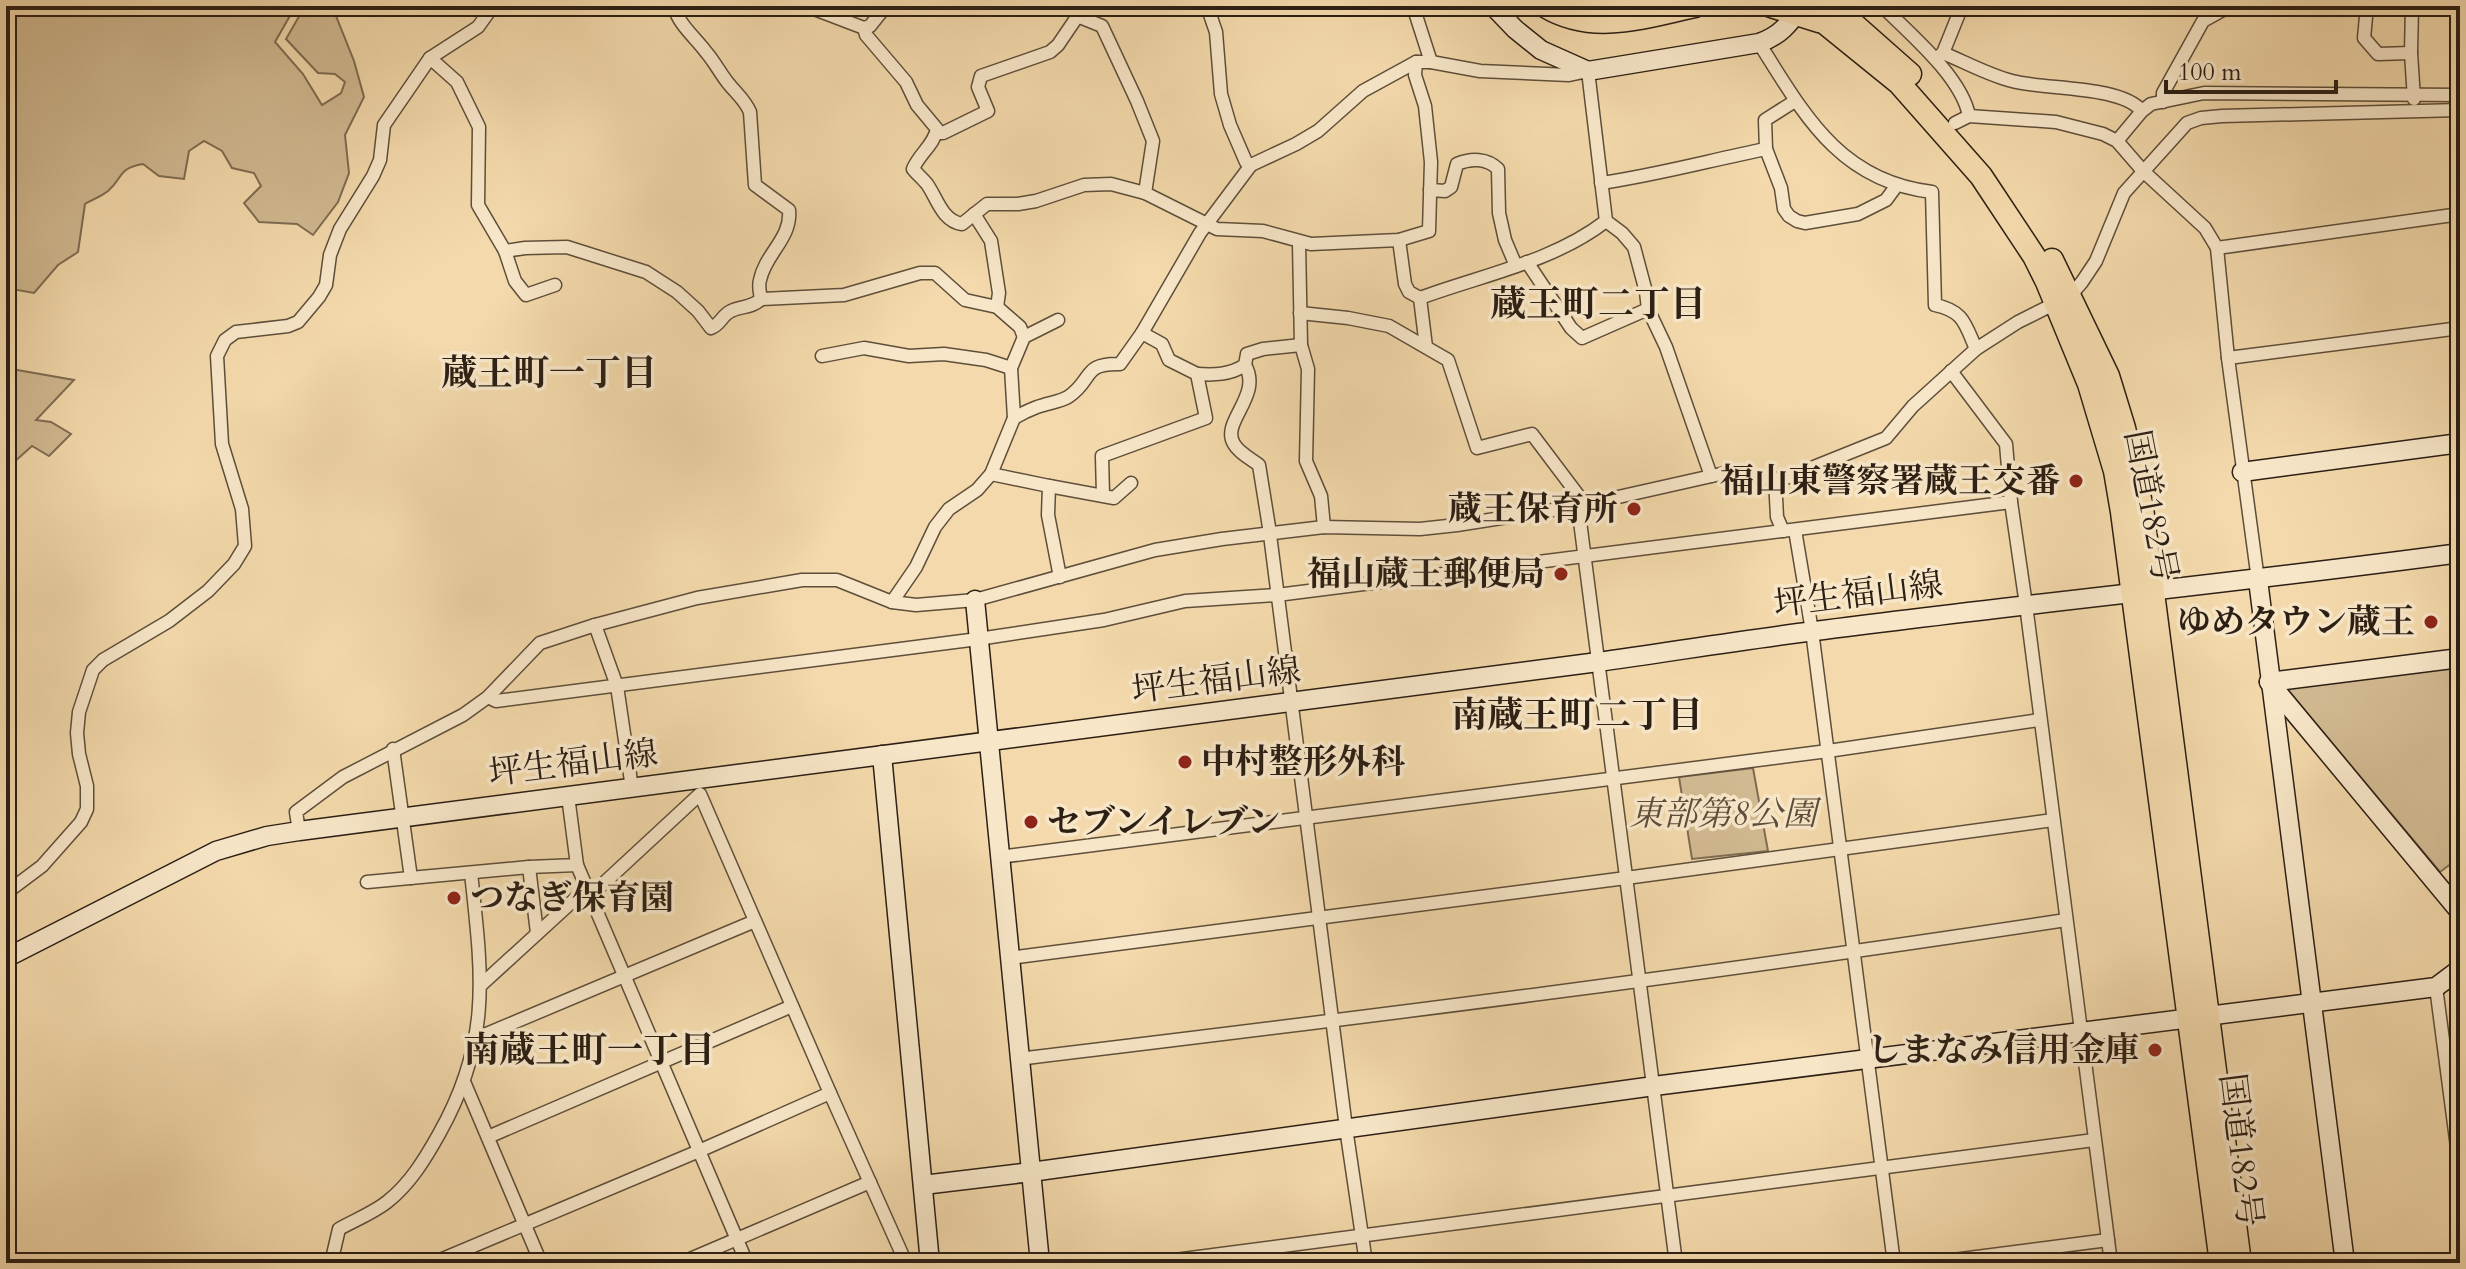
<svg xmlns="http://www.w3.org/2000/svg" width="2466" height="1269" viewBox="0 0 2466 1269" font-family="Cardo,'Noto Serif JP',serif">
<style>
.green{fill:#d1b991;stroke:#7e6c52;stroke-width:2}
.lines{fill:none;stroke-linecap:round;stroke-linejoin:round}
.street-casing{stroke:#5e4e3a;stroke-width:15}
.secondary-casing{stroke:#2c1f14;stroke-width:21}
.highway-casing{stroke:#2c1f14;stroke-width:25}
.street{stroke:#f7e6c8;stroke-width:12}
.secondary{stroke:#f7e6c8;stroke-width:18}
.highway{stroke:#f3d9ab;stroke-width:22}
.poi-dot{fill:#8f2418;stroke:#f7e6c8;stroke-width:3}
.labels{text-anchor:middle;dominant-baseline:central;stroke-width:7;stroke-linejoin:round;paint-order:stroke}
.poi-label{font-size:34px;font-weight:bold;fill:#2c1f14;stroke:#f7e6c8;text-anchor:end}
.street-label{font-size:34px;fill:#2c1f14;stroke:#f7e6c8}
.park-label{font-size:34px;font-style:italic;fill:#5e4d3a;stroke:#f7e6c8}
.neighbourhood-label{font-size:36px;font-weight:bold;fill:#2c1f14;stroke:#f7e6c8}
</style>
<rect width="100%" height="100%" fill="#f3d9ab"/>
<filter id="stains"><feTurbulence type="fractalNoise" baseFrequency=".0025" numOctaves="4"/><feColorMatrix values="0 0 0 0 .2 0 0 0 0 .09 0 0 0 0 .02 0 0 0 .5 -.17"/></filter>
<radialGradient id="worn" r=".72"><stop offset=".6" stop-color="#630" stop-opacity="0"/><stop offset="1" stop-color="#630" stop-opacity=".3"/></radialGradient>
<g class="green">
<path d="M 6,6 L 290,6 L 291,14 L 275,42 L 303,74 L 322,105 L 341,93 L 345,82 L 335,74 L 318,73 L 286,39 L 305,6 L 332,6 L 354,61 L 364,97 L 345,135 L 349,173 L 338,202 L 313,235 L 297,224 L 259,222 L 244,203 L 261,186 L 254,173 L 232,168 L 222,151 L 204,141 L 189,151 L 184,179 L 159,176 L 143,164 C 118,168 123,178 108,191 C 102,196 92,200 85,204 L 78,252 L 58,265 L 34,293 L 6,288 Z"/>
<polygon points="6,368 74,380 36,420 51,422 71,434 49,456 32,446 13,463 6,463"/>
<polygon points="2460,666 2460,857 2440,872 2286,688"/>
<polygon points="1753,768 1768,851 1692,859 1679,777"/>
</g>
<g class="lines">
<defs>
<g id="street">
<polyline points="811,6 814,9 864,28 870,26 886,6"/>
<polyline points="1207,6 1216,32 1221,94 1230,125 1246,162 1251,165 1296,144 1318,131 1363,91 1416,62 1431,62 1480,71 1569,75 1588,71 1606,221 1622,233 1634,247 1646,292 1648,309 1666,347 1711,476"/>
<polyline points="1413,6 1431,62"/>
<path d="M 1882,6 C 1909,33 1962,77 1969,116"/>
<polyline points="2367,6 2364,38 2378,54 2411,53"/>
<polyline points="2412,6 2411,53 2414,99"/>
<polyline points="1079,9 1079,14 1082,18 1102,26 1137,101 1153,141 1145,193"/>
<path d="M 864,28 L 866,35 L 906,82 L 917,105 L 937,129 C 934,145 919,154 913,169 C 917,174 923,179 927,184 C 937,198 942,221 962,224 L 987,204 L 1018,204 L 1036,201 L 1084,185 L 1111,184 L 1145,193 L 1217,229 L 1263,231 L 1311,244 L 1399,240 L 1429,231 L 1431,162 L 1425,106 L 1415,75 L 1416,62"/>
<path d="M 1759,43 C 1804,114 1839,181 1932,192 L 1935,305 C 1964,311 1965,324 1976,349"/>
<path d="M 1943,53 C 1965,62 1988,75 2012,81 C 2046,90 2120,85 2142,111"/>
<polyline points="1938,57 1943,53 1962,6"/>
<polyline points="430,58 457,82 479,127 478,205 505,251 515,281 526,295 555,285"/>
<polyline points="1795,101 1765,120 1766,149 1781,188 1784,209 1789,216 1797,221 1805,223 1858,214 1886,200 1897,185"/>
<polyline points="2163,102 2163,93 2203,21 2230,6"/>
<polyline points="1955,123 1969,116 2056,122 2103,134 2117,141 2143,171 2205,228 2217,248 2228,358 2258,580"/>
<polyline points="937,133 943,133 988,111 978,87 981,76 1050,52 1058,45 1079,14"/>
<polyline points="2117,141 2142,111 2151,104 2204,93 2460,95"/>
<path d="M 1601,183 C 1657,175 1711,160 1766,149"/>
<path d="M 1430,190 L 1445,191 L 1451,187 L 1457,164 C 1471,158 1487,158 1498,169 L 1499,213 L 1505,240 L 1516,266"/>
<polyline points="974,214 991,241 999,293 997,307"/>
<polyline points="1399,240 1405,284 1409,292 1420,298"/>
<polyline points="1299,243 1301,345 1308,369 1306,461 1321,496 1324,527"/>
<polyline points="2217,248 2460,214"/>
<path d="M 505,251 L 525,248 L 567,247 L 646,272 L 677,292 L 698,311 L 711,328 C 721,324 722,315 731,311 C 741,306 752,308 761,299 C 760,293 758,286 760,280 C 765,254 792,238 789,210 L 755,185 L 750,112 C 745,100 736,93 728,83 C 720,73 714,61 706,52 C 695,37 678,24 674,6"/>
<polyline points="1527,262 1571,328 1582,338 1648,309"/>
<polyline points="761,299 844,295 920,273 935,273 965,300 997,307 1020,327 1024,337"/>
<polyline points="1300,313 1348,318 1389,326 1448,360 1477,448 1532,434 1578,495 1578,506 1676,1263"/>
<path d="M 1426,347 L 1420,298 C 1482,275 1553,262 1606,221"/>
<polyline points="822,356 864,348 909,356 944,354 986,360 1011,368"/>
<polyline points="2228,358 2460,328"/>
<path d="M 1245,365 C 1263,396 1220,422 1234,444 C 1239,453 1251,459 1259,465 L 1269,527 L 1346,1128 L 1366,1263"/>
<polyline points="1951,371 2006,444 2011,502 2026,605 2111,1263"/>
<path d="M 1197,374 C 1214,375 1230,375 1245,365 L 1247,354 L 1263,349 L 1301,345"/>
<path d="M 1014,418 C 1021,414 1029,410 1037,407 C 1048,403 1059,402 1068,397 C 1094,380 1081,363 1120,364 L 1142,333 L 1200,233 L 1251,165"/>
<polyline points="991,474 1049,486 1048,515 1060,577"/>
<polyline points="1775,479 1777,517 1783,531"/>
<polyline points="1049,486 1114,498 1131,483"/>
<polyline points="1103,495 1102,456 1206,418 1197,374 1169,360 1162,344 1142,333"/>
<polyline points="1795,530 1812,631 1894,1263"/>
<polyline points="892,602 916,567 935,527 949,509 977,490 991,474 1014,418 1011,368 1024,337 1058,320"/>
<polyline points="595,625 617,686 632,788"/>
<polyline points="488,697 496,701 978,639 1104,620 1185,601 1277,595 2011,502"/>
<polyline points="393,749 411,878"/>
<polyline points="299,831 296,812 343,777 463,715 488,697 540,643 595,625 697,598 802,580 837,580 892,602 916,605 975,600 1155,550 1222,539 1324,527 1420,529 1457,525 1578,506 1725,473 1775,479 1789,477 1886,438 1913,406 1976,349 2018,322 2070,296 2082,282 2096,261 2124,193 2187,123 2201,118 2222,116 2460,110"/>
<polyline points="999,857 1828,751 2039,720"/>
<polyline points="577,865 747,1263"/>
<polyline points="529,867 537,933"/>
<polyline points="367,882 529,867 577,865 568,796"/>
<polyline points="6,893 42,866 81,822 87,809 87,786 79,754 77,733 79,712 93,670 103,660 169,621 208,591 234,564 245,546 242,509 222,444 217,356 225,340 236,332 288,326 298,322 319,297 326,285 330,255 340,229 373,176 380,160 384,125 430,58 478,27 493,6"/>
<polyline points="590,896 700,794 830,1093 906,1263"/>
<polyline points="1009,958 1626,878 2053,820"/>
<polyline points="481,985 587,888"/>
<polyline points="2436,987 2460,1170"/>
<polyline points="477,1038 755,921"/>
<path d="M 1018,1059 C 1368,1017 1718,973 2066,920"/>
<polyline points="465,1084 541,1263"/>
<polyline points="488,1137 792,1006"/>
<path d="M 331,1263 L 339,1229 C 355,1220 373,1213 387,1202 C 410,1184 425,1159 439,1134 C 492,1040 482,975 471,873"/>
<polyline points="433,1263 699,1151 830,1093"/>
<polyline points="681,1263 870,1182"/>
<polyline points="1152,1263 2094,1140"/>
<polyline points="1930,1263 2108,1240"/>
</g>
<g id="secondary">
<path d="M 1493,6 L 1515,29 L 1541,50 L 1588,71 L 1759,43 C 1780,36 1789,24 1802,6"/>
<polyline points="2242,472 2460,443"/>
<polyline points="2258,580 2345,1263"/>
<polyline points="975,600 1040,1263"/>
<polyline points="2269,682 2460,912"/>
<polyline points="2269,682 2460,658"/>
<polyline points="882,755 930,1263"/>
<path d="M 6,958 L 216,851 L 267,836 L 299,831 L 1598,662 C 1670,652 1742,640 1815,631 C 2030,603 2245,582 2460,553"/>
<polyline points="923,1185 1031,1172 1654,1086 2436,987 2460,969"/>
</g>
<g id="highway">
<path d="M 1545,6 C 1593,35 1644,17 1695,6"/>
<polyline points="1771,6 1819,21"/>
<polyline points="1804,6 1899,83 1981,176 2034,256 2047,282 2089,384 2115,471 2122,512 2221,1263"/>
<polyline points="1833,6 1910,74"/>
<polyline points="2052,260 2108,376 2124,428 2142,508 2240,1263"/>
</g>
</defs>
<use href="#street" class="street-casing"/>
<use href="#secondary" class="secondary-casing"/>
<use href="#highway" class="highway-casing"/>
<use href="#street" class="street"/>
<use href="#secondary" class="secondary"/>
<use href="#highway" class="highway"/>
</g>
<g class="poi-dot">
<circle cx="2076" cy="481" r="8"/>
<circle cx="1634" cy="509" r="8"/>
<circle cx="1561" cy="574" r="8"/>
<circle cx="2431" cy="622" r="8"/>
<circle cx="1185" cy="762" r="8"/>
<circle cx="1031" cy="822" r="8"/>
<circle cx="454" cy="898" r="8"/>
<circle cx="2155" cy="1050" r="8"/>
</g>
<g class="labels">
<g class="poi-label">
<text x="2060" y="481">福山東警察署蔵王交番</text>
<text x="1618" y="509">蔵王保育所</text>
<text x="1545" y="574">福山蔵王郵便局</text>
<text x="2415" y="622">ゆめタウン蔵王</text>
<text x="1201" y="762" text-anchor="start">中村整形外科</text>
<text x="1047" y="822" text-anchor="start">セブンイレブン</text>
<text x="470" y="898" text-anchor="start">つなぎ保育園</text>
<text x="2139" y="1050">しまなみ信用金庫</text>
</g>
<g class="street-label">
<text transform="translate(2151 506) rotate(79)">国道182号</text>
<text transform="translate(1858 594) rotate(-7)">坪生福山線</text>
<text transform="translate(1216 680) rotate(-7)">坪生福山線</text>
<text transform="translate(573 763) rotate(-7)">坪生福山線</text>
<text transform="translate(2241 1150) rotate(83)">国道182号</text>
</g>
<g class="park-label">
<text x="1723" y="814">東部第8公園</text>
</g>
<g class="neighbourhood-label">
<text x="1598" y="304">蔵王町二丁目</text>
<text x="549" y="373">蔵王町一丁目</text>
<text x="1577" y="715">南蔵王町二丁目</text>
<text x="589" y="1050">南蔵王町一丁目</text>
</g>
</g>
<rect width="2466" height="1269" fill="none" stroke="#f3d9ab" stroke-width="32"/>
<rect x="8" y="8" width="2450" height="1253" fill="none" stroke="#2c1f14" stroke-width="4"/>
<rect x="16" y="16" width="2434" height="1237" fill="none" stroke="#2c1f14" stroke-width="2"/>
<path d="M2166 80v12h170v-12" fill="none" stroke="#2c1f14" stroke-width="4"/>
<text x="2178" y="80" font-size="24" fill="#2c1f14" stroke="#f7e6c8" stroke-width="6" paint-order="stroke">100 m</text>
<rect width="100%" height="100%" filter="url(#stains)"/>
<rect width="100%" height="100%" fill="url(#worn)"/>
</svg>
